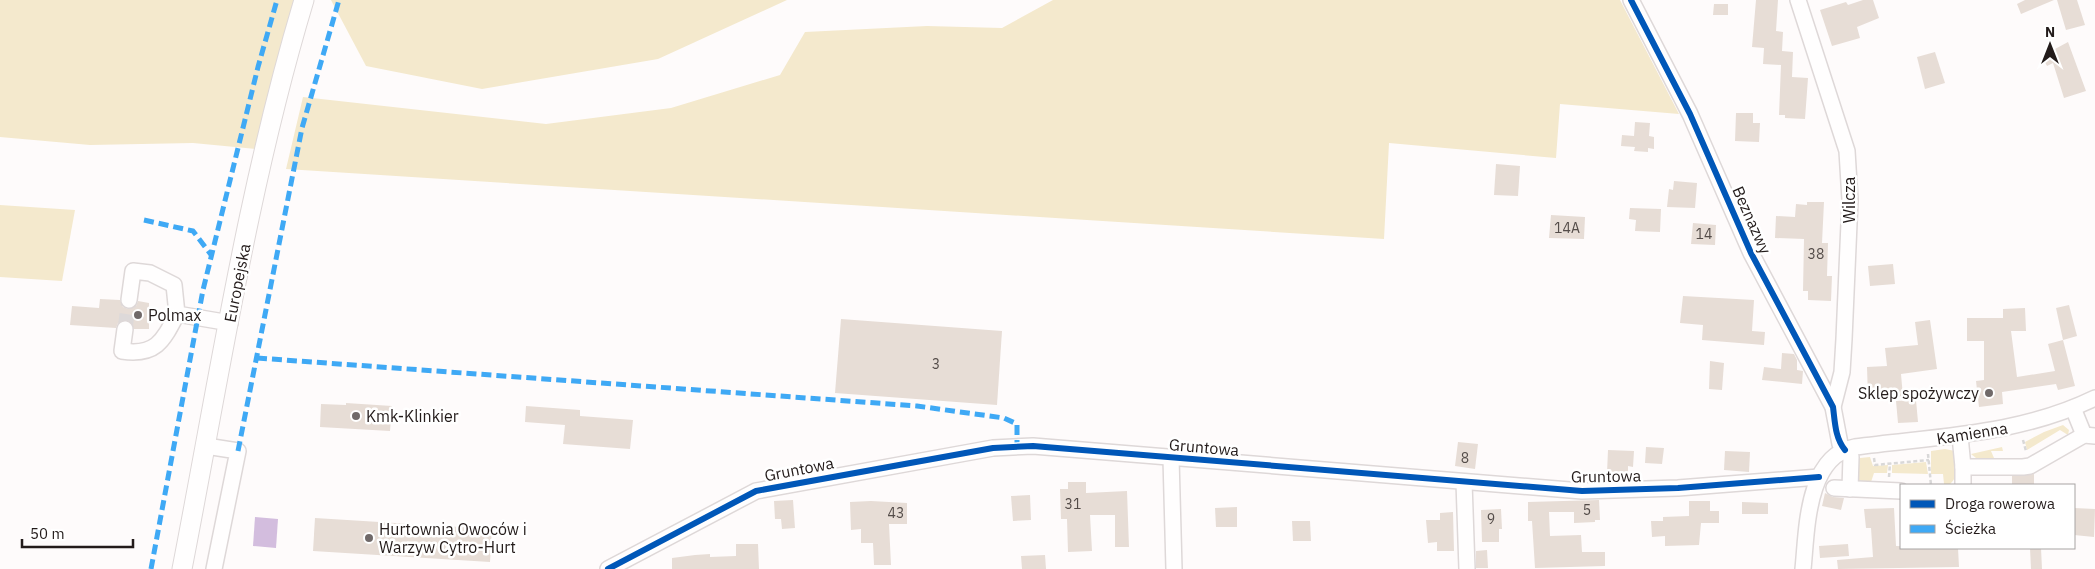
<svg xmlns="http://www.w3.org/2000/svg" width="2095" height="569" viewBox="0 0 2095 569" font-family="'IBM Plex Sans',sans-serif">
<style>
.green{fill:#f4e9cd}
.water{fill:#d3bdde}
.building{fill:#e7ddd6}
.lines{fill:none;stroke-linecap:round;stroke-linejoin:round}
.minor-tunnel{stroke:#ddd9d9;stroke-width:15;stroke-dasharray:15 8;stroke-linecap:butt}
.minor-casing{stroke:#ded8d8;stroke-width:18}
.major-casing{stroke:#ded8d8;stroke-width:21}
.path{stroke:#d9d8d8;stroke-width:2.5;stroke-dasharray:4 2.5;stroke-linecap:butt}
.minor{stroke:#fffefe;stroke-width:15}
.major{stroke:#fffefe;stroke-width:19}
.quiet{stroke:#3fa9f5;stroke-width:5;stroke-dasharray:10 5;stroke-linecap:butt}
.cycleway-casing{stroke:#fff;stroke-width:9}
.cycleway{stroke:#0057b8;stroke-width:6}
.poi-dot{fill:#706969;stroke:#fff;stroke-width:2}
.labels{text-anchor:middle;dominant-baseline:central;stroke-width:5;stroke-linejoin:round;paint-order:stroke}
.number-label{font-size:14px;fill:#544c49}
.street-label{font-size:16px;fill:#231b1a;stroke:#fff}
.poi-label{font-size:16px;fill:#231b1a;stroke:#fff;text-anchor:start}
</style>
<rect width="100%" height="100%" fill="#fefbfb"/>
<g class="green">
<polygon points="0,0 294,0 256,149 193,143 90,145 0,137"/>
<polygon points="331,0 787,0 658,59 482,89 366,66"/>
<polygon points="1053,0 1620,0 1679,114 1560,104 1556,158 1389,143 1384,239 286,169 303,97 546,124 671,108 780,75 805,32 927,26 1002,28"/>
<polygon points="0,205 75,210 62,281 0,277"/>
<polygon points="2063,425 2069,430 2068,435 2060,430 2027,450 2025,442 2044,432"/>
<polygon points="2002,447 2003,451 1991,451 1994,458 1976,458 1971,454"/>
<path d="M 1945,449 L 1955,451 C 1956,465 1960,476 1949,485 L 1944,484 L 1943,474 L 1931,474 L 1931,451 Z"/>
<polygon points="1870,457 1873,466 1888,465 1887,473 1874,473 1871,482 1859,481 1858,460 1860,458"/>
<polygon points="1926,462 1928,474 1892,473 1892,465"/>
</g>
<polygon class="water" points="255,517 278,519 276,548 253,546"/>
<g class="building">
<polygon points="1756,0 1778,0 1776,31 1783,32 1782,51 1793,52 1792,77 1808,78 1805,119 1785,118 1785,115 1779,115 1781,65 1763,64 1764,48 1752,47"/>
<polygon points="1863,0 1873,0 1879,18 1857,27 1860,38 1832,46 1820,10 1846,2 1848,5"/>
<polygon points="2025,0 2054,0 2021,14 2017,4"/>
<polygon points="2057,0 2077,0 2085,25 2066,30"/>
<polygon points="1714,4 1728,4 1728,15 1713,15"/>
<polygon points="2068,42 2086,91 2064,98 2053,63 2047,66 2042,56"/>
<polygon points="1935,52 1945,83 1925,89 1917,57"/>
<polygon points="1736,113 1753,113 1753,123 1760,123 1759,142 1735,141"/>
<polygon points="1635,122 1650,123 1649,136 1654,137 1654,149 1648,148 1648,152 1634,151 1635,147 1621,146 1622,135 1634,136"/>
<polygon points="1496,164 1520,166 1518,196 1494,195"/>
<polygon points="1674,181 1697,183 1695,208 1667,207 1669,189 1673,190"/>
<polygon points="1807,202 1824,202 1822,243 1828,243 1827,276 1832,276 1831,301 1808,300 1808,291 1803,291 1804,239 1775,238 1776,216 1795,217 1796,204 1807,205"/>
<polygon points="1630,208 1661,209 1660,232 1635,231 1636,220 1629,219"/>
<polygon points="1551,215 1585,217 1584,239 1549,238"/>
<polygon points="1693,223 1716,225 1715,245 1691,244"/>
<polygon points="1893,264 1895,284 1870,286 1868,266"/>
<polygon points="1683,296 1754,300 1752,331 1765,332 1764,345 1702,340 1703,325 1680,323"/>
<polygon points="100,299 120,300 123,307 128,309 136,306 138,301 149,303 149,329 134,329 131,322 126,320 118,323 116,328 70,325 72,306 99,308"/>
<polygon points="2069,305 2077,336 2063,340 2056,308"/>
<polygon points="2025,308 2026,331 2011,331 2017,377 2055,371 2048,344 2063,340 2075,386 2058,390 2056,384 2002,392 2003,404 1979,407 1976,381 1984,380 1984,341 1967,341 1967,318 2003,318 2003,309"/>
<polygon points="841,319 1002,331 997,405 835,393"/>
<polygon points="1930,320 1937,369 1901,374 1903,397 1868,398 1867,367 1887,366 1885,348 1918,345 1915,322"/>
<polygon points="1782,353 1794,354 1797,360 1797,370 1803,371 1802,384 1762,380 1764,367 1781,369"/>
<polygon points="1710,361 1724,363 1722,390 1709,389"/>
<polygon points="1916,400 1918,422 1898,423 1896,401"/>
<polygon points="346,403 392,406 390,431 320,427 321,404 346,405"/>
<polygon points="526,406 580,410 580,416 633,420 630,449 563,444 565,425 525,422"/>
<polygon points="1458,442 1478,444 1475,469 1455,466"/>
<polygon points="1646,447 1664,448 1662,464 1645,463"/>
<polygon points="1608,450 1634,451 1633,467 1628,466 1628,474 1607,473"/>
<polygon points="1725,451 1750,452 1749,472 1724,470"/>
<polygon points="2034,474 2034,485 2012,485 2012,476"/>
<polygon points="1068,482 1086,482 1086,493 1127,491 1129,547 1115,547 1115,515 1090,515 1092,551 1068,552 1067,519 1061,519 1060,489 1068,489"/>
<polygon points="1825,493 1833,497 1844,498 1841,510 1822,506"/>
<polygon points="1030,495 1031,520 1013,521 1011,496"/>
<polygon points="793,500 795,528 782,529 781,519 775,519 774,501"/>
<polygon points="1599,500 1600,520 1595,520 1595,522 1574,523 1574,512 1549,512 1550,536 1581,535 1582,552 1605,552 1605,566 1535,568 1532,521 1528,521 1528,502"/>
<polygon points="871,501 907,503 907,524 889,524 891,565 874,565 873,543 861,543 861,529 851,530 850,502"/>
<polygon points="1689,501 1710,501 1710,511 1719,511 1719,523 1701,523 1699,545 1665,546 1665,536 1652,537 1651,521 1663,521 1663,517 1689,516"/>
<polygon points="1742,502 1768,503 1768,514 1742,514"/>
<polygon points="1237,507 1237,527 1216,527 1215,508"/>
<polygon points="1894,508 1896,546 1958,548 1959,567 1838,569 1837,560 1873,557 1871,528 1866,528 1864,509"/>
<polygon points="2074,508 2095,509 2094,537 2074,535"/>
<polygon points="1501,509 1502,529 1499,529 1499,542 1482,542 1481,510"/>
<polygon points="1453,512 1454,551 1437,551 1437,542 1428,543 1426,520 1440,520 1440,513"/>
<polygon points="315,518 492,529 490,562 313,551"/>
<polygon points="1292,521 1310,521 1311,541 1293,541"/>
<polygon points="736,544 758,544 759,569 672,569 672,558 695,555 710,554 710,557 736,556"/>
<polygon points="1848,544 1849,556 1820,558 1819,546"/>
<polygon points="2030,548 2041,548 2042,569 2031,569"/>
<polygon points="1487,550 1488,568 1476,568 1476,551"/>
<polygon points="1045,555 1046,569 1022,569 1021,556"/>
</g>
<g class="lines">
<polyline class="minor-tunnel" points="125,329 129,300"/>
<defs>
<g id="minor">
<polyline points="1631,0 1690,114 1751,253 1833,407 1840,444 1851,457 1850,489"/>
<polyline points="1798,0 1847,151 1850,200 1844,339 1842,372 1833,407"/>
<polyline points="129,300 133,271 150,273 174,285 177,314 230,323"/>
<path d="M 125,329 L 122,351 C 156,356 163,341 177,314"/>
<polyline points="2073,408 2084,435"/>
<polyline points="1960,436 1963,467 2023,467 2030,466 2084,435 2095,436"/>
<polyline points="206,446 238,451 214,569"/>
<polyline points="1171,458 1174,569"/>
<polyline points="1963,467 1963,485"/>
<polyline points="1464,482 1467,569"/>
<polyline points="1834,488 1901,491"/>
<polyline points="608,569 756,491 993,448 1033,446 1582,491 1678,488 1819,477"/>
<path d="M 1803,569 C 1807,531 1806,456 1855,447 C 1938,436 2019,435 2095,398"/>
</g>
<path id="major" d="M 182,569 C 219,379 248,186 304,0"/>
</defs>
<use href="#minor" class="minor-casing"/>
<use href="#major" class="major-casing"/>
<g class="path">
<polyline points="2023,440 2026,451"/>
<polyline points="1928,454 1931,485"/>
<polyline points="1874,458 1875,465 1929,460"/>
<polyline points="1889,477 1890,463"/>
</g>
<use href="#minor" class="minor"/>
<use href="#major" class="major"/>
<g class="quiet">
<polyline points="144,220 193,231 212,256"/>
<polyline points="257,358 917,406 1004,418 1017,424 1017,446"/>
<polyline points="238,451 302,128 339,0"/>
<polyline points="151,569 203,290 258,67 277,0"/>
</g>
<defs>
<g id="cycleway">
<path d="M 1631,0 L 1690,114 L 1751,253 L 1833,407 C 1835,422 1835,438 1845,450"/>
<polyline points="608,569 756,491 993,448 1033,446 1582,491 1678,488 1819,477"/>
</g>
</defs>
<use href="#cycleway" class="cycleway-casing"/>
<use href="#cycleway" class="cycleway"/>
</g>
<g class="poi-dot">
<circle cx="138" cy="315" r="5"/>
<circle cx="1989" cy="393" r="5"/>
<circle cx="356" cy="416" r="5"/>
<circle cx="369" cy="538" r="5"/>
</g>
<g class="labels">
<g class="number-label">
<text x="1567" y="228">14A</text>
<text x="1704" y="234">14</text>
<text x="1816" y="254">38</text>
<text x="936" y="364">3</text>
<text x="1465" y="458">8</text>
<text x="1073" y="504">31</text>
<text x="1587" y="510">5</text>
<text x="896" y="513">43</text>
<text x="1491" y="519">9</text>
</g>
<g class="street-label">
<text transform="translate(1849 200) rotate(-90)">Wilcza</text>
<text transform="translate(1752 220) rotate(66)">Beznazwy</text>
<text transform="translate(237 283) rotate(-79)">Europejska</text>
<text transform="translate(1972 433) rotate(-9)">Kamienna</text>
<text transform="translate(1204 447) rotate(5)">Gruntowa</text>
<text transform="translate(799 469) rotate(-11)">Gruntowa</text>
<text transform="translate(1606 476) rotate(-1)">Gruntowa</text>
</g>
<g class="poi-label">
<text x="148" y="315">Polmax</text>
<text x="1979" y="393" text-anchor="end">Sklep spożywczy</text>
<text x="366" y="416">Kmk-Klinkier</text>
<text x="379" y="529">Hurtownia Owoców i<tspan x="379" dy="18">Warzyw Cytro-Hurt</tspan></text>
</g>
</g>
<rect x="1900" y="484" width="175" height="65" fill="#ffffff" stroke="#a7a4a3"/>
<rect x="1910" y="500" width="25" height="8" fill="#0057b8" stroke="#a7a4a3"/>
<text x="1945" y="509" font-size="15" fill="#231b1a">Droga rowerowa</text>
<rect x="1910" y="525" width="25" height="8" fill="#3fa9f5" stroke="#a7a4a3"/>
<text x="1945" y="534" font-size="15" fill="#231b1a">Ścieżka</text>
<g transform="translate(2050 45)" stroke="#ffffff" stroke-width="4" paint-order="stroke">
<path d="M0-4L9 19L0 12L-9 19Z" fill="#231b1a"/>
<text y="-8" font-size="14" font-weight="bold" text-anchor="middle" fill="#231b1a">N</text>
</g>
<path d="M22 539v8h111v-8" fill="none" stroke="#231b1a" stroke-width="2.5"/>
<text x="30" y="539" font-size="15" fill="#231b1a" stroke="#ffffff" stroke-width="4" paint-order="stroke">50 m</text>
</svg>
